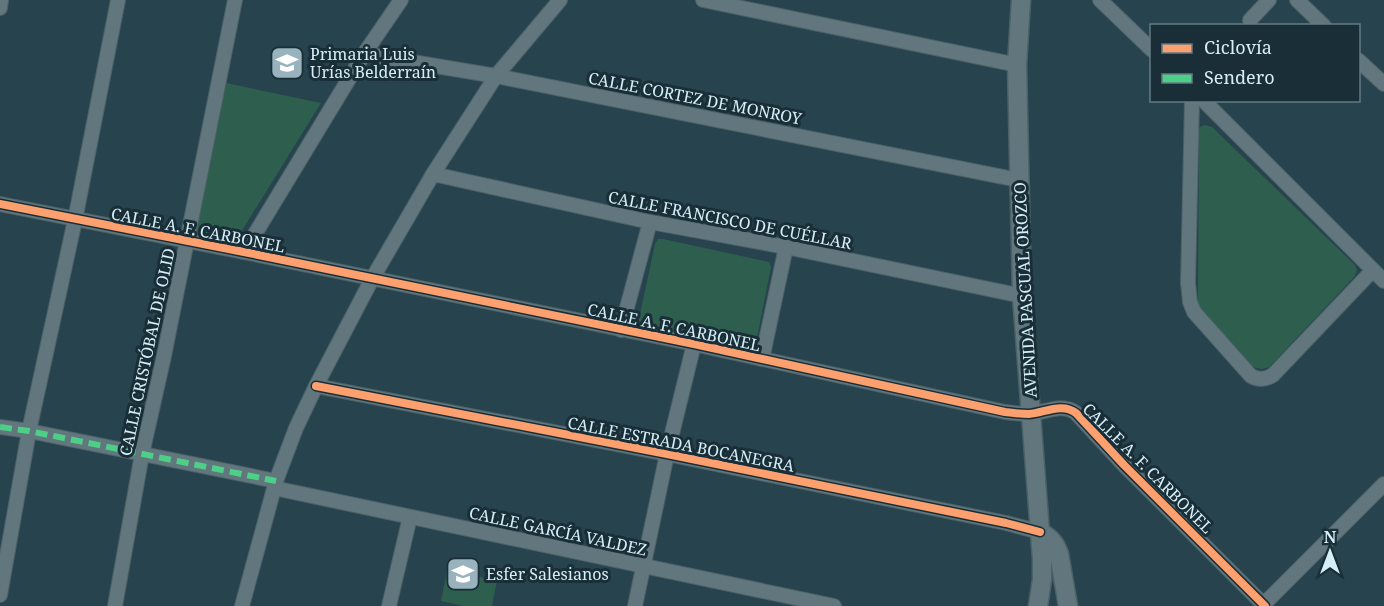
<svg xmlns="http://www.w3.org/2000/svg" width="1384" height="606" viewBox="0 0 1384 606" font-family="'Noto Serif',serif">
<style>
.green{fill:#2e5f4e}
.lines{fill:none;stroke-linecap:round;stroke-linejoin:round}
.street-casing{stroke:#4b6168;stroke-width:16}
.secondary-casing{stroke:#4b6168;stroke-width:21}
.street{stroke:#62767d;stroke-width:14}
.secondary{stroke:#62767d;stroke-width:18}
.quiet{stroke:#4dcf88;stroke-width:6;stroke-dasharray:12 6;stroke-linecap:butt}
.cycleway-casing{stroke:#192e36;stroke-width:11}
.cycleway{stroke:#fca06f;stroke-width:8}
.labels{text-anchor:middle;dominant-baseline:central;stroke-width:6;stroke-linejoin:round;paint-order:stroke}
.poi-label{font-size:16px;fill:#d5eff9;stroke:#192e36;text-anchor:start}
.street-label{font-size:16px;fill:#d5eff9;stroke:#192e36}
</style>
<rect width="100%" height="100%" fill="#27434d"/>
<g class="green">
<polygon points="226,83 321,103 235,242 191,234"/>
<polygon points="1205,125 1212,127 1355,265 1357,270 1355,276 1269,367 1262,369 1253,367 1200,310 1198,304 1199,132 1200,127"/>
<polygon points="658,239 663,239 769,262 771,267 755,348 752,352 637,328 655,244"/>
<polygon points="447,571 497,580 492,606 464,606 441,601"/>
</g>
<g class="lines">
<defs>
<g id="street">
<polyline points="703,0 1017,65"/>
<polyline points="1100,0 1152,50"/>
<polyline points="1297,0 1324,26"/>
<polyline points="0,8 1,0"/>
<polyline points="1250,20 1269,0"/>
<polyline points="364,54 496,76 1018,180"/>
<polyline points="1358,60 1384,84"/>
<path d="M 1192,100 L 1188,283 L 1190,302 L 1194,312 L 1251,376 C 1258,380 1265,380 1273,375 L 1373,270"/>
<polyline points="1203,100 1384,281"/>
<polyline points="433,174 650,222 786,247 1022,296"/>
<path d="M 0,204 L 244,252 L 694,344 L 1005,412 C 1013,413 1021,414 1029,414 C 1044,413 1062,402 1076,413 L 1124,465 L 1265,606"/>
<polyline points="244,252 364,54 401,0"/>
<polyline points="621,330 650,222"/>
<polyline points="762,359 786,247"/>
<polyline points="316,386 667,454 1006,523 1040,532"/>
<polyline points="0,427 29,431 276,481"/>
<polyline points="274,488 834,606"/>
<polyline points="0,595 29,431 75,220 118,0"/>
<polyline points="115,606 142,454 164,356 235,0"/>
<polyline points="242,606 276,481 296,428 316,386 372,279 433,174 496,76 560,0"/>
<polyline points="389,606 410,517"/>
<polyline points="635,606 667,454 694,344"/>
<polyline points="1262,606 1384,484"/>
</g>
<g id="secondary">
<polyline points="1021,0 1017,65 1022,296 1042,559 1042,580 1038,606"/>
<path d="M 1040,532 C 1050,538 1055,542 1059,554 L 1068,606"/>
</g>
</defs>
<use href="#street" class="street-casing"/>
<use href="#secondary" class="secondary-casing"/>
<use href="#street" class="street"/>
<use href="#secondary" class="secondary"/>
<polyline class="quiet" points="0,427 29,431 276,481"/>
<defs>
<g id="cycleway">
<path d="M 0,204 L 244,252 L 694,344 L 1005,412 C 1013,413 1021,414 1029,414 C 1044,413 1062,402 1076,413 L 1124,465 L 1265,606"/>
<polyline points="316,386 667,454 1006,523 1040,532"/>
</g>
</defs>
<use href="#cycleway" class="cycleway-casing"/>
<use href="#cycleway" class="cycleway"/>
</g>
<defs>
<symbol id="school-square" viewBox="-11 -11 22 22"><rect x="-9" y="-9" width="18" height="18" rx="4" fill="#98b3bd" stroke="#192e36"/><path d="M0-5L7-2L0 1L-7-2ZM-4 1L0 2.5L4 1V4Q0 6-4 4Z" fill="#fff"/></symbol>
</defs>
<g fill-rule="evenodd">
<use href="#school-square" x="268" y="44" width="38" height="38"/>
<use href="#school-square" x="444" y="555" width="38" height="38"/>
</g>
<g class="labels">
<g class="poi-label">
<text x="310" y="54">Primaria Luis<tspan x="310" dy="18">Urías Belderraín</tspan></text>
<text x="486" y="574">Esfer Salesianos</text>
</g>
<g class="street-label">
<text transform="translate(695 98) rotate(11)">CALLE CORTEZ DE MONROY</text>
<text transform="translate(730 220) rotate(11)">CALLE FRANCISCO DE CUÉLLAR</text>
<text transform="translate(198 230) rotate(11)">CALLE A. F. CARBONEL</text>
<text transform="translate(1025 290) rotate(-93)">AVENIDA PASCUAL OROZCO</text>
<text transform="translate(674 327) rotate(12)">CALLE A. F. CARBONEL</text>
<text transform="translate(147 352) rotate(-78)">CALLE CRISTÓBAL DE OLID</text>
<text transform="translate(681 444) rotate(11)">CALLE ESTRADA BOCANEGRA</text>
<text transform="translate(1148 468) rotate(45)">CALLE A. F. CARBONEL</text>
<text transform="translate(558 531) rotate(12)">CALLE GARCÍA VALDEZ</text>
</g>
</g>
<rect x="1150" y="24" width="210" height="78" fill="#192e36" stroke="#647b84" stroke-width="1.5"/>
<rect x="1162" y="44" width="30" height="9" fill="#fca06f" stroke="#647b84" stroke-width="1.5"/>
<text x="1204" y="54" font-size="18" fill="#d5eff9">Ciclovía</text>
<rect x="1162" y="74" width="30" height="9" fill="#4dcf88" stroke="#647b84" stroke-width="1.5"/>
<text x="1204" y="84" font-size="18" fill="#d5eff9">Sendero</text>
<g transform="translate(1330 552)" stroke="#192e36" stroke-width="4.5" paint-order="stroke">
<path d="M0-4.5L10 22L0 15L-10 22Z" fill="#d5eff9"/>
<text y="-9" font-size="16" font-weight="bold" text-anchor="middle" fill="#d5eff9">N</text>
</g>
</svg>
